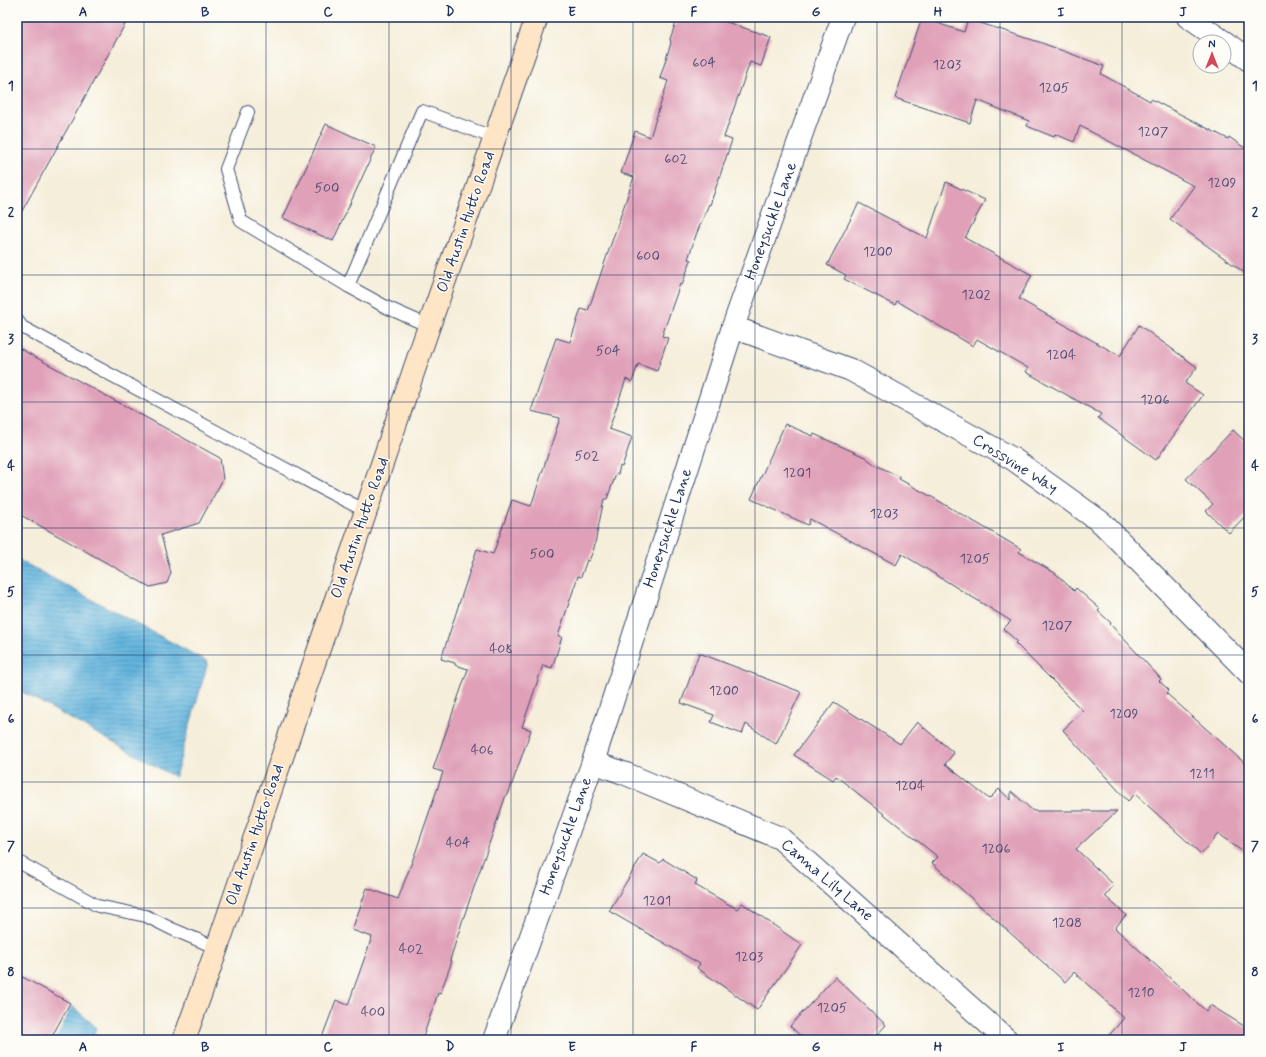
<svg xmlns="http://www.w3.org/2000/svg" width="1266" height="1057" viewBox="0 0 1266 1057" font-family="Mynerve,sans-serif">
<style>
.water{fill:url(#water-rules);stroke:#3f729e}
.building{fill:#e0a0b8}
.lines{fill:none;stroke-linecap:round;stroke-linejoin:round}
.lane-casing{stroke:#3c4c71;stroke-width:14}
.street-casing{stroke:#3c4c71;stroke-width:24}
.secondary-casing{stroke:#3c4c71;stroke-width:24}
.lane{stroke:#fff;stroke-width:12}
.street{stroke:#fff;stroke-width:22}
.secondary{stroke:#fee5c5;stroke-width:22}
.grid{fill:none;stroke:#1b2f5e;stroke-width:1;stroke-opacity:0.55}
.labels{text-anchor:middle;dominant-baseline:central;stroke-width:3;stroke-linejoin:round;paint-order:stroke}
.number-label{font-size:14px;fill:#4c4b74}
.street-label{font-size:16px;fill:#1b2f5e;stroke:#fdfcf7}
.neatline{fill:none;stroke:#1b2f5e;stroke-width:1.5}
.grid-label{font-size:13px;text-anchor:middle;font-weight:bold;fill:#1b2f5e}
</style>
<defs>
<pattern id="water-rules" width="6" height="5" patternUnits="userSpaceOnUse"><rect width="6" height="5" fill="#63b5de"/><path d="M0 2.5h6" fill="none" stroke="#5194b7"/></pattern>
</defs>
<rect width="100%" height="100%" fill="#fdfcf7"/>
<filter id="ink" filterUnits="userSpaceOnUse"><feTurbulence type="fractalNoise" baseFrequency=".025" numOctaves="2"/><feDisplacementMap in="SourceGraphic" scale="8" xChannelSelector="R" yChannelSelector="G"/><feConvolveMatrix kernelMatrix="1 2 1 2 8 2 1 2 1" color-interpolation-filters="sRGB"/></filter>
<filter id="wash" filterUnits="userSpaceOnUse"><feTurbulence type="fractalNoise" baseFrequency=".012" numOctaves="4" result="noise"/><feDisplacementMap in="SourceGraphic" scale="16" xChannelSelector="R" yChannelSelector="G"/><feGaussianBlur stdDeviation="0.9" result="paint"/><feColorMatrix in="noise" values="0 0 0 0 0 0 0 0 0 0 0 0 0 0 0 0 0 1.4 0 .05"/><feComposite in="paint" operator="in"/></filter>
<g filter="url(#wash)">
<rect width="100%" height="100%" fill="#f5eeda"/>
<g class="water">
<polygon points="17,559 208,662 175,777 17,689"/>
<polygon points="72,1006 96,1027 92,1040 56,1040"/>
</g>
<g id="blocks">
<g class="building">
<polygon points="17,17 129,17 17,220"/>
<polygon points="680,17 712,17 771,37 761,66 750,62 724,137 732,140 710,205 709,204 696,235 688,259 691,260 682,285 680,284 662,336 668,338 657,371 638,364 632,382 626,379 609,429 632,437 622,467 620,466 618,474 616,474 607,499 604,499 594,548 589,561 587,560 581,577 578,576 558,636 562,637 552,668 543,665 522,727 531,730 508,795 506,795 462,922 450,960 452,961 440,994 438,993 422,1040 321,1040 336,1000 348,1005 372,937 352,930 367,888 398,899 416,851 443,772 433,769 468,669 455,665 455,663 441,659 477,549 493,554 512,500 531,506 560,418 531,411 556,338 570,342 581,309 588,311 634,177 621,173 635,131 650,137 668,81 660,78 671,43 670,39 675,25 678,22"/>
<polygon points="922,18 964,32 968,19 1039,42 1104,66 1101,74 1150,101 1151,99 1228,139 1229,137 1249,151 1249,276 1170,219 1194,186 1080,126 1074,142 1055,134 1054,137 1027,126 1029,121 977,100 970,123 895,98"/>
<polygon points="326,124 376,147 333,241 283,218"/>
<polygon points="946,182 985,200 965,238 1032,275 1019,299 1120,356 1139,325 1197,367 1185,383 1203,395 1156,460 1098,418 1101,414 1026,372 1028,368 977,339 973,346 897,301 895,305 844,279 846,275 827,265 859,203 927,238"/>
<polygon points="17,347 220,458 223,479 199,523 161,535 171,573 167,583 150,587 17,513"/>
<polygon points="785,424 813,436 814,434 865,457 874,464 900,477 899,479 932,497 1021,549 1019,552 1055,573 1074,591 1076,588 1100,609 1098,611 1111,623 1110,624 1161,679 1159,681 1169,690 1166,693 1249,767 1249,856 1218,834 1201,854 1135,794 1128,801 1063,730 1083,711 1015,643 1017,641 1003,629 1011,621 902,554 896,565 810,519 808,525 751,499"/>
<polygon points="1233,430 1249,445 1249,512 1229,533 1206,511 1213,504 1186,479"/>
<polygon points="699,653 801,692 776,744 746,724 742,734 711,722 714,715 681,703"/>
<polygon points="834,702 900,744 917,722 954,753 945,764 989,799 999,789 1011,800 1011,791 1033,811 1117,811 1076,849 1114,885 1105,896 1126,915 1115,928 1206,1011 1210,1005 1249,1029 1249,1040 1105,1040 1124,1018 1074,972 1065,982 932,863 938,857 836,776 833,780 794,755"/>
<polygon points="643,854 660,863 663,859 697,880 695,885 737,909 742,903 802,945 757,1010 697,968 700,964 609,911"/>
<polygon points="17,974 70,1003 50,1040 17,1040"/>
<polygon points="835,977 886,1025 872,1040 805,1040 790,1026"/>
</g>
</g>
</g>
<g filter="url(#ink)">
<use href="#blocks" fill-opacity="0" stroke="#3c4c71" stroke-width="1"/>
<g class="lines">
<defs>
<g id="lane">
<polyline points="248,112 226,169 241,221 348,286"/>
<polyline points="17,320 22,327 323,489 366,511"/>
<polyline points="429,326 386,307 348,286 422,111 495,138"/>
<polyline points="17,861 98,906 146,916 172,929 217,948"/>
</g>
<g id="street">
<polyline points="1188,17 1224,42"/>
<polyline points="1224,42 1249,60"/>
<polyline points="733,327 851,370 1013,459 1102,523 1249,673"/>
<polyline points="593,762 626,774 780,838 1007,1040"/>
<polyline points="494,1040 593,762 733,327 843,17"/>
</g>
<polyline id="secondary" points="184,1040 217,948 429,326 537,17"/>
</defs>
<use href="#lane" class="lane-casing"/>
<use href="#street" class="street-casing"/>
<use href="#secondary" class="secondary-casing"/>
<use href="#lane" class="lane"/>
<use href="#street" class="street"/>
<use href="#secondary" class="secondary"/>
</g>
</g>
<path class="grid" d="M 144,17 L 144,1040M 266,17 L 266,1040M 389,17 L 389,1040M 511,17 L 511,1040M 633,17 L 633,1040M 755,17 L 755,1040M 877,17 L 877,1040M 1000,17 L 1000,1040M 1122,17 L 1122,1040M 17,149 L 1249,149M 17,275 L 1249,275M 17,402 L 1249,402M 17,528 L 1249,528M 17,655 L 1249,655M 17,782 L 1249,782M 17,908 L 1249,908"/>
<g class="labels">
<g class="number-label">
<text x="704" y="63">604</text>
<text x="947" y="65">1203</text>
<text x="1054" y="88">1205</text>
<text x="1153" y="132">1207</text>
<text x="676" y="159">602</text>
<text x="1222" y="183">1209</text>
<text x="327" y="188">500</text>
<text x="878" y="252">1200</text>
<text x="648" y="256">600</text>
<text x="976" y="295">1202</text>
<text x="608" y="351">504</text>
<text x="1061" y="355">1204</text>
<text x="1155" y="400">1206</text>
<text x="587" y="456">502</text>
<text x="797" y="473">1201</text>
<text x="884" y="514">1203</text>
<text x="542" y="554">500</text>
<text x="975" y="559">1205</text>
<text x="1057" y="626">1207</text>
<text x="501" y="649">408</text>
<text x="724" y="691">1200</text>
<text x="1124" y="714">1209</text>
<text x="482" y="750">406</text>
<text x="1202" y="774">1211</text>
<text x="910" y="786">1204</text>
<text x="458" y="843">404</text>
<text x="996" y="849">1206</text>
<text x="657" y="901">1201</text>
<text x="1067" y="923">1208</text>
<text x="411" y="949">402</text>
<text x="749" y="957">1203</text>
<text x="1141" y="993">1210</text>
<text x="832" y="1008">1205</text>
<text x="373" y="1012">400</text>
</g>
<g class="street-label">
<text transform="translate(771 221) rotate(-70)">Honeysuckle Lane</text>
<text transform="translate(466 222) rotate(-71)">Old Austin Hutto Road</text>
<text transform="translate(1015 464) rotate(32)">Crossvine Way</text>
<text transform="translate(360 528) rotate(-71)">Old Austin Hutto Road</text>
<text transform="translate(668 528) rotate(-72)">Honeysuckle Lane</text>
<text transform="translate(255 835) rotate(-71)">Old Austin Hutto Road</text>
<text transform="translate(566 836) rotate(-70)">Honeysuckle Lane</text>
<text transform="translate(827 880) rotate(41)">Canna Lily Lane</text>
</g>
</g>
<rect width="1266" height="1057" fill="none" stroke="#fdfcf7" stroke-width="44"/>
<g transform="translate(1212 54)"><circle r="19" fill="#fdfcf7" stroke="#a3aaba"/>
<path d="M0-3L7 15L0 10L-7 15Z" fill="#d1495b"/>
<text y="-6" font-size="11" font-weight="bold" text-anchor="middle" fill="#1b2f5e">N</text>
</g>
<rect x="22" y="22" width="1222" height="1013" class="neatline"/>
<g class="grid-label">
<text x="83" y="16">A</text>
<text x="205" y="16">B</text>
<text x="328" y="16">C</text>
<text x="450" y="16">D</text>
<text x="572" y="16">E</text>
<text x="694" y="16">F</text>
<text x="816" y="16">G</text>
<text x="938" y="16">H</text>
<text x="1061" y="16">I</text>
<text x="1183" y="16">J</text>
<text x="11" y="90">1</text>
<text x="1255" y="90">1</text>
<text x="11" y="216">2</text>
<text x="1255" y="216">2</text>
<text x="11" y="343">3</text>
<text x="1255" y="343">3</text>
<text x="11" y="470">4</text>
<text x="1255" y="470">4</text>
<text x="11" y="596">5</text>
<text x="1255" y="596">5</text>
<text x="11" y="723">6</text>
<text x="1255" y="723">6</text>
<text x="11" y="850">7</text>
<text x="1255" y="850">7</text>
<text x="11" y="976">8</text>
<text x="1255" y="976">8</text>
<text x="83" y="1051">A</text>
<text x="205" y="1051">B</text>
<text x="328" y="1051">C</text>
<text x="450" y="1051">D</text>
<text x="572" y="1051">E</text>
<text x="694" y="1051">F</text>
<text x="816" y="1051">G</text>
<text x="938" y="1051">H</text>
<text x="1061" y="1051">I</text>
<text x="1183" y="1051">J</text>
</g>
</svg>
